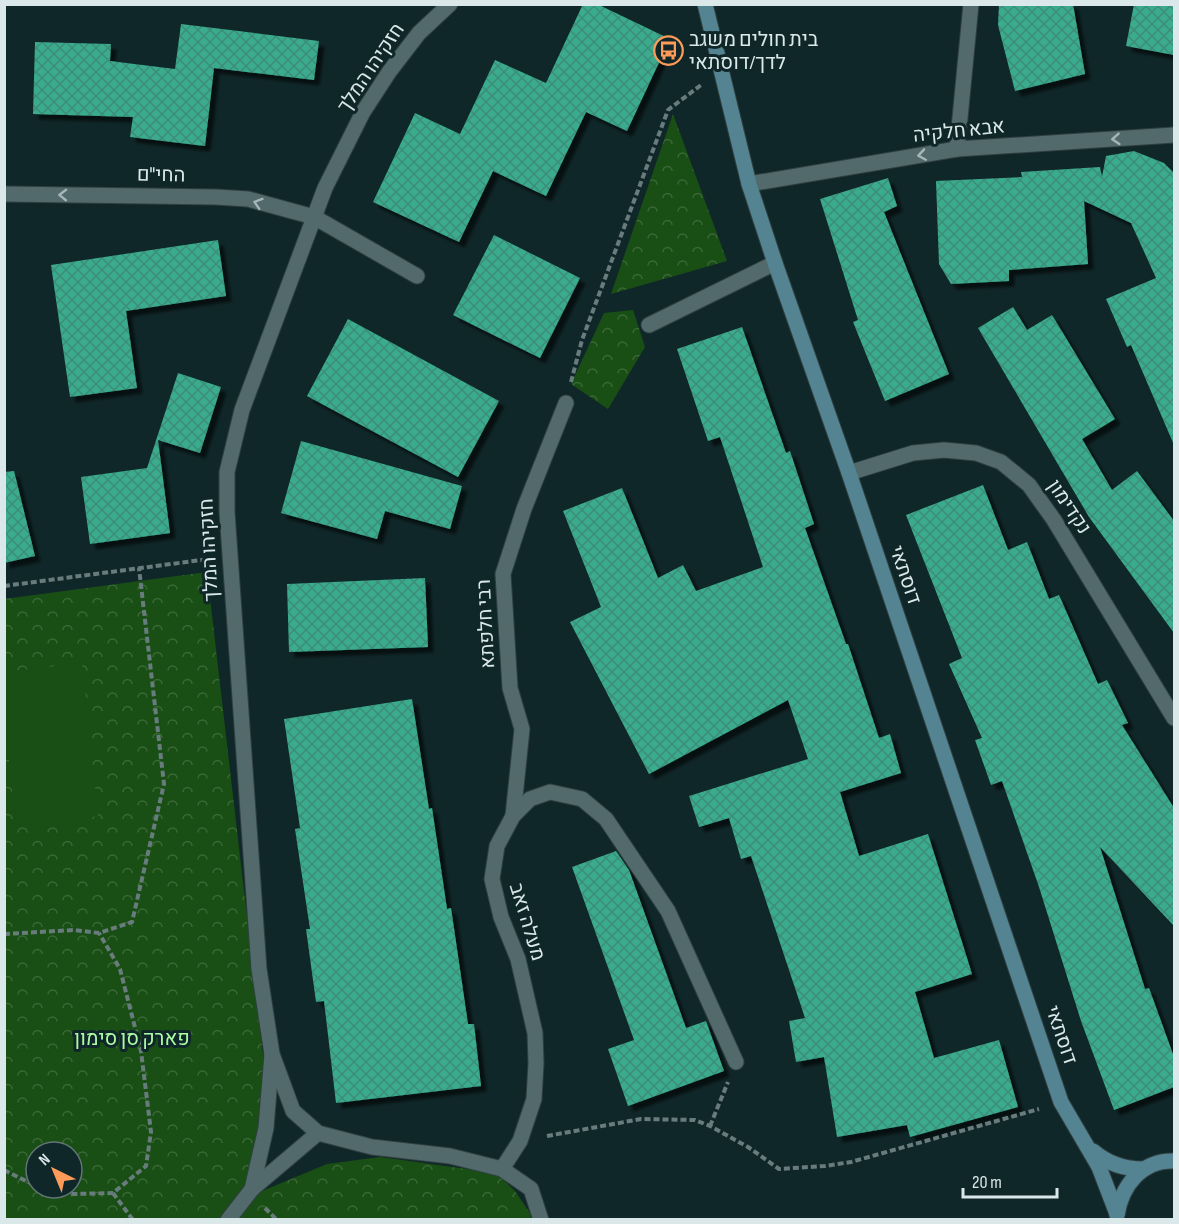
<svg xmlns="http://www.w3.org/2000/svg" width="1179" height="1224" viewBox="0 0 1179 1224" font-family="'Sofia Sans Condensed',Heebo,sans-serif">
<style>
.park{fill:url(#park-crowns);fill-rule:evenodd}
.garden{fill:#194e14}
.building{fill:url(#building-cross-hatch);filter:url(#shadow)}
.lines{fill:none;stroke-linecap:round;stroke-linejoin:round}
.lane-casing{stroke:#304041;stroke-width:17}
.street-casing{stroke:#304041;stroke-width:17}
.secondary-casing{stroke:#304041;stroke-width:17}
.path{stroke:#687c7d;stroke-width:4;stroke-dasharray:6 3;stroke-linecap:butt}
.lane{stroke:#526a6c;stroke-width:15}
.street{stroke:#526a6c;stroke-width:15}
.secondary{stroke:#548392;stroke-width:15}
.oneway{stroke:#a4b6b7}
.labels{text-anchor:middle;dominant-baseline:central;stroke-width:6;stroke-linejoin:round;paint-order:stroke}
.poi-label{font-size:20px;fill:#dae8e9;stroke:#102729;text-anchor:start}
.street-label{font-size:20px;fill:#dae8e9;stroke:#102729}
.park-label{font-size:20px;fill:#acfba3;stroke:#102729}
</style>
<defs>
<pattern id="park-crowns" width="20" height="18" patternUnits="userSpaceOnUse" patternTransform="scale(1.5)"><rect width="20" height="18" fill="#194e14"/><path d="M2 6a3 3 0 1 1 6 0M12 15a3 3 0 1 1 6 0" fill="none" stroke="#3a6836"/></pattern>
<pattern id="building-cross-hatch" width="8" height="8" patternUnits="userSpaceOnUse" patternTransform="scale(1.5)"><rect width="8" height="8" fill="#3aab8d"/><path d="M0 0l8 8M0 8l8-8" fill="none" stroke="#3c8d78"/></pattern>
<filter id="shadow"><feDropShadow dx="5.5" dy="5.5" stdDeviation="1.5" flood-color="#0009"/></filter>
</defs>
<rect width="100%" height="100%" fill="#102729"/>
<g class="park">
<polygon points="673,114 727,261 611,294"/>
<polygon points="633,310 645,347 608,409 571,384 604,313"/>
<path d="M 207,572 L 266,1080 L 255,1194 L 327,1164 L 380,1157 L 496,1173 L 515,1191 L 530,1213 L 531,1219 L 5,1219 L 4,599 ZM 36,1152 L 72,1152 L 72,1188 L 36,1188 Z"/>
</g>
<polygon class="garden" points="82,663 98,816 16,826 5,722 5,672"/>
<g class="building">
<polygon points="583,4 597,4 670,39 627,131 586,112 546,196 493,171 459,242 373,202 415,113 460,134 495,60 546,83"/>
<polygon points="999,4 1073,4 1085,74 1015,91 998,25"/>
<polygon points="1134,4 1174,4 1174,55 1126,46"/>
<polygon points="181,24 319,41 314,80 214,68 205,146 130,137 133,117 33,114 35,42 111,44 110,61 175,69"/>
<polygon points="1134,151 1164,163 1174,173 1174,445 1131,345 1127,347 1106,299 1156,278 1131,223 1084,201 1088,264 1009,270 1009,281 951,284 939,264 936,181 1022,177 1021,172 1100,167 1102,177 1106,156"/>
<polygon points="888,178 897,206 884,212 949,374 885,401 853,322 858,320 820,199"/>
<polygon points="494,235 580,278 540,358 453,315"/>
<polygon points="218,240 226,296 126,311 137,388 70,397 51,265"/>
<polygon points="1013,307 1027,330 1052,315 1115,419 1082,439 1112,490 1137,471 1174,521 1174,633 1089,517 978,328"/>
<polygon points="348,319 499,401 458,477 307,396"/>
<polygon points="742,327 786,453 790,451 814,524 805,528 846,644 848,644 879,738 890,734 901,773 840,792 859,856 928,834 972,974 915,992 934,1058 999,1040 1018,1107 910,1137 907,1125 837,1137 824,1057 796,1062 789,1021 805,1018 751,856 741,859 729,818 699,827 689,796 808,759 788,700 649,774 570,622 601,607 563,511 622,488 658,578 683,565 696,591 763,567 720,437 708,441 677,349"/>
<polygon points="178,373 221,387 200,453 158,440 170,533 90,544 81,477 147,468"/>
<polygon points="301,441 462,486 450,529 385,511 377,539 281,513"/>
<polygon points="14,471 35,556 4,563 4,472"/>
<polygon points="983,485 1008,550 1027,542 1049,599 1059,595 1098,684 1107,680 1128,723 1122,725 1174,808 1174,926 1100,847 1145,989 1149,988 1174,1057 1174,1087 1114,1110 1081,1021 1039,887 1002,781 991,785 975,740 982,738 949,664 962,658 906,515"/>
<polygon points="425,578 428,647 289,652 287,584"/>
<polygon points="412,699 429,809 432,808 447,909 451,908 468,1024 474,1024 481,1086 336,1103 324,1001 316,1002 306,929 310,929 295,829 300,828 284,719"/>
<polygon points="616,851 629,870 686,1028 706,1021 724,1071 628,1106 608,1049 634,1040 572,867"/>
</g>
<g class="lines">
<defs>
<g id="lane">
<polyline points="957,149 971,4"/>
<polyline points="314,217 417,276"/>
<polyline points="649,325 775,263"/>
<polyline points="252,1189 266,1128 272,1054"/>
<polyline points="228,1220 252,1189 318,1133"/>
</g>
<g id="street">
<polyline points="450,4 419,33 389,72 363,112 325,188 242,410 227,472 227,512 259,969 272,1054 293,1111 318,1133 372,1147 450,1156 502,1169 531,1189 541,1220"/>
<polyline points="749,184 957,149 1174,135"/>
<polyline points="4,194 216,197 248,199 314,217"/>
<polyline points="849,473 913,453 944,450 976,453 1001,462 1029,485 1054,520 1174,718"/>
<polyline points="513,816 522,729 510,688 503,574 524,509 566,403"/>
<polyline points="502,1169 520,1141 534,1099 536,1063 535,1033 518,959 501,917 492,879 497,846 513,816 530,799 550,792 582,799 606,819 668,911 736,1062"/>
</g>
<g id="secondary">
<polyline points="705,4 749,184 775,263 849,473 1061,1102 1099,1167 1117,1214"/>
<path d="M 1093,1151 C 1108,1164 1124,1169 1143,1169"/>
<path d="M 1117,1215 C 1122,1185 1142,1160 1174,1161"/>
</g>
</defs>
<use href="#lane" class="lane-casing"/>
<use href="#street" class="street-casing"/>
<use href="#secondary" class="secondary-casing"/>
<g class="path">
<polyline points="571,382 582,340 668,110 701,85"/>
<polyline points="4,586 209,559"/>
<polyline points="4,934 74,930 99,933 132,922 164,784 139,568"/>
<polyline points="710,1126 728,1082"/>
<polyline points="547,1136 641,1119 695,1120 710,1126 748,1147 779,1169 825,1166 851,1162 1039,1109"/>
<polyline points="4,1170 36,1186"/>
<polyline points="45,1188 74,1194 113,1193 146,1166 151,1132 141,1051 120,969 99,933"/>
<polyline points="113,1193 133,1220"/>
<polyline points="265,1208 277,1220"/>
</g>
<use href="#lane" class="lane"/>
<use href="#street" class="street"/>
<use href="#secondary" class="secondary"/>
</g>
<defs><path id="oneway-chevron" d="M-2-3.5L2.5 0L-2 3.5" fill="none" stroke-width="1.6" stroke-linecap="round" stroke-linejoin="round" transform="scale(1.5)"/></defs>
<g class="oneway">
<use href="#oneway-chevron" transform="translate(1116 139) rotate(176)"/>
<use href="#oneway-chevron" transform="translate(922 155) rotate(171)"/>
<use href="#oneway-chevron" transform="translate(63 195) rotate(-179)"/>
<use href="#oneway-chevron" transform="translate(258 203) rotate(-162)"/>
</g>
<defs>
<symbol id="bus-ring" viewBox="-11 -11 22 22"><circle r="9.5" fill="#102729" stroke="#fe9b59" stroke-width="1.5"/><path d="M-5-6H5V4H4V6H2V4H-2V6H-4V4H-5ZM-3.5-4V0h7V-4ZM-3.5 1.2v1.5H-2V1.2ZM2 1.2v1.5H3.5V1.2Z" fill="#fe9b59"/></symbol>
</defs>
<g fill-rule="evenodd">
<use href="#bus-ring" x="652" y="34" width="33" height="33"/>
</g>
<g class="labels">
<g class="poi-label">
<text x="689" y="40">בית חולים משגב<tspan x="689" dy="23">לדך/דוסתאי</tspan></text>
</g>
<g class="street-label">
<text transform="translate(371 68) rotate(-56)">חזקיהו המלך</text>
<text transform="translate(959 131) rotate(-6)">אבא חלקיה</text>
<text transform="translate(161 175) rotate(1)">החי"ם</text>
<text transform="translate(1069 507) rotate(56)">נקדימון</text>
<text transform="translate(209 550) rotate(-93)">חזקיהו המלך</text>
<text transform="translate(905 575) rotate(71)">דוסתאי</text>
<text transform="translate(486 624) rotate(-93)">רבי חלפתא</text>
<text transform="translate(527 922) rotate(73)">מעלה זאב</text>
<text transform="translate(1061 1035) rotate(71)">דוסתאי</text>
</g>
<g class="park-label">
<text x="132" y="1039">פארק סן סימון</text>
</g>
</g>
<rect width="1179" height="1224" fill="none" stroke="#dae8e9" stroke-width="12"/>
<g transform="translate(54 1170) rotate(317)"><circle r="28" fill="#102729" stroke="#617476" stroke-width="1.5"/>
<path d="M0-4.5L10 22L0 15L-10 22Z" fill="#fe9b59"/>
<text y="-9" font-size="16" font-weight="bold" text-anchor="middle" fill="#dae8e9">N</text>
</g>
<path d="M963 1188v9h94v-9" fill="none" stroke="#dae8e9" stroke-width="3"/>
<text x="972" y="1188" font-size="18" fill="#dae8e9" stroke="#102729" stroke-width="4.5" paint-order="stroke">20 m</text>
</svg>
